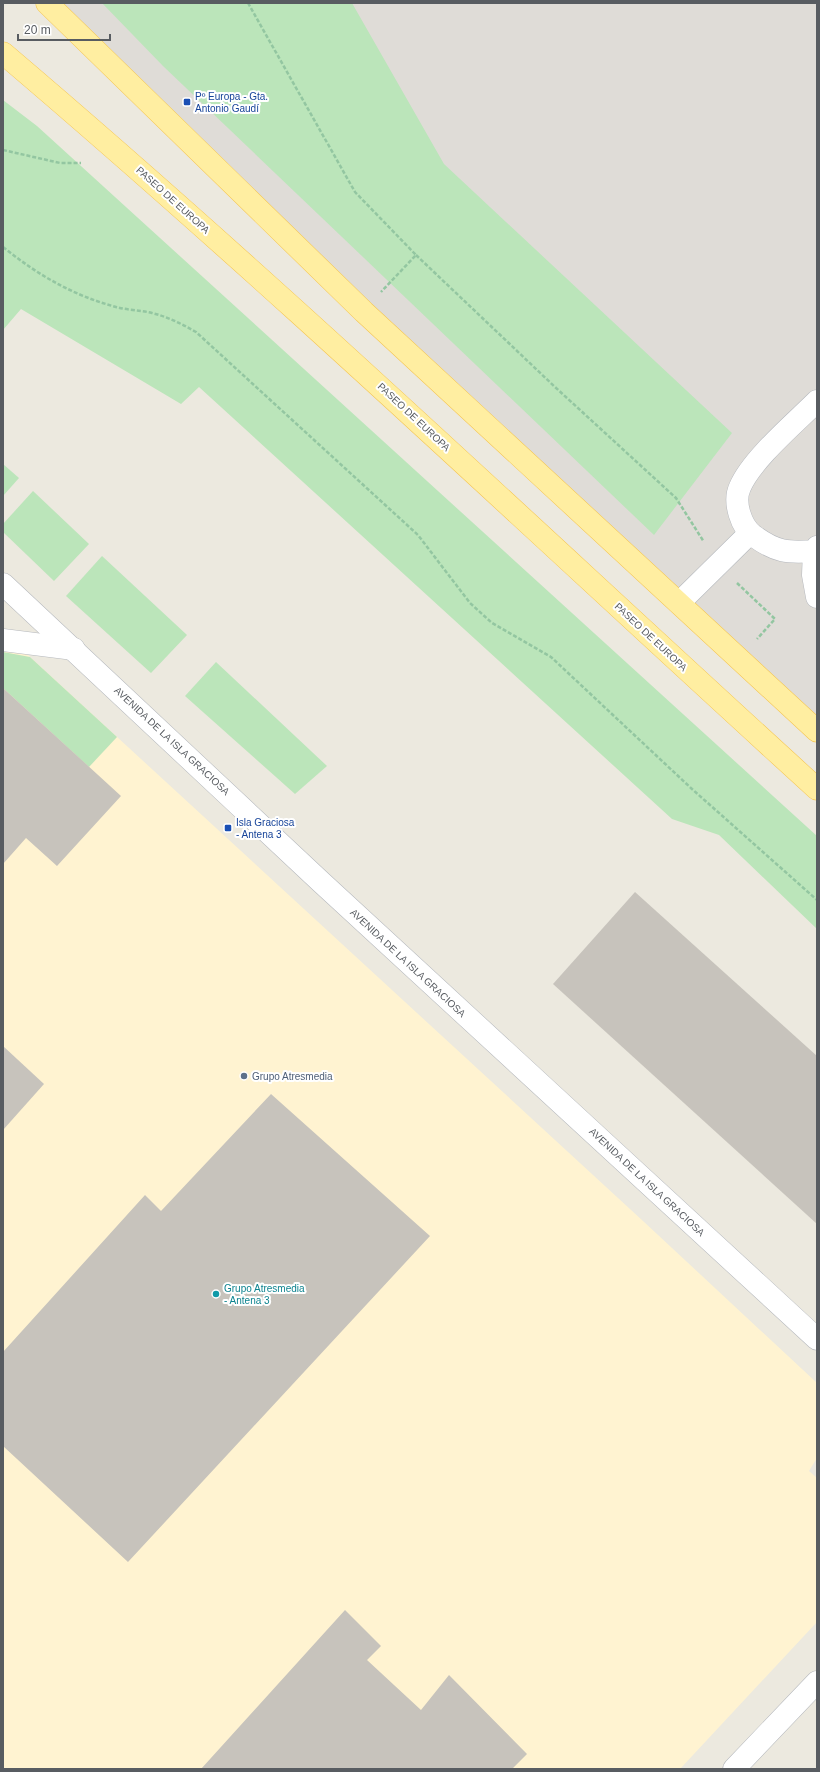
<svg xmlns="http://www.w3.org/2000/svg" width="820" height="1772" viewBox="0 0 820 1772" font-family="Helvetica,sans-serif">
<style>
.commercial{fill:#fff3d1}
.industrial{fill:#dfdcd7}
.green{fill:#bbe5ba}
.building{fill:#c7c3bc}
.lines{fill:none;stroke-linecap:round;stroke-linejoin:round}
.minor-casing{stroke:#b5b8bd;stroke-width:23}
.major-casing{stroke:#f5c44f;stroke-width:23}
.path{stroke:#93c6a1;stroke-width:2.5;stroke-dasharray:4 2;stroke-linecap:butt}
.minor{stroke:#fff;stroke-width:22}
.major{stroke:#ffeea1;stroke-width:22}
.transit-dot{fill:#1a4fb4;stroke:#fff;stroke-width:1.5}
.service-dot{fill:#5c6f8a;stroke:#fff;stroke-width:1.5}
.culture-dot{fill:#0f9aa8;stroke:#fff;stroke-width:1.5}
.labels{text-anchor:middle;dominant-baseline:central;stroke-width:4;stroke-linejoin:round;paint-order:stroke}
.transit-label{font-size:10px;fill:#164399;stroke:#fff;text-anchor:start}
.street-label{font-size:10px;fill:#585c61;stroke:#fff}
.service-label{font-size:10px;fill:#4e5e75;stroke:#fff;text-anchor:start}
.culture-label{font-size:10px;fill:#0d838f;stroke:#fff;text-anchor:start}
</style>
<rect width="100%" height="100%" fill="#ece9df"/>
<polygon class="commercial" points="3,632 643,1221 817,1383 817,1458 809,1471 817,1478 817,1622 680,1769 3,1769"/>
<polygon class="industrial" points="47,3 817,3 817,730"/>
<g class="green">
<polygon points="102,3 352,3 444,164 732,433 654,535 163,66"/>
<polygon points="3,100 37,126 817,836 817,929 719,835 672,819 199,387 181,404 21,309 3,330"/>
<polygon points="3,464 19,478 3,496"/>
<polygon points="33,491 89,544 54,581 3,532 3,524"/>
<polygon points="102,556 187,635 151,673 66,596"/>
<polygon points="3,652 30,657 117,737 89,767 3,688"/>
<polygon points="216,662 327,766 295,794 185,696"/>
</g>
<g class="building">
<polygon points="3,688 121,796 57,866 26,838 3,864"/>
<polygon points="635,892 817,1056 817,1224 553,984"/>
<polygon points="3,1046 44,1084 3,1130"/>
<polygon points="271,1094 430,1236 128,1562 3,1446 3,1352 145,1195 161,1211"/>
<polygon points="345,1610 381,1646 367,1660 421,1710 449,1675 527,1754 512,1769 201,1769"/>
</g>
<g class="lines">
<defs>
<g id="minor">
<path d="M 817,401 C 795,423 752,459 740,487 C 733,502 741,527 754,536 C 776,552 787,553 814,551 L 817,547"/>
<polyline points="814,551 813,575 817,597"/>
<polyline points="3,584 321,882 817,1339"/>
<polyline points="679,603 750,533"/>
<polyline points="3,640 74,649"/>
<polyline points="734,1769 817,1682"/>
</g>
<g id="major">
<polyline points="47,3 364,312 817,731"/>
<path d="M 3,53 C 282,290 547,543 817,789"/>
</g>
</defs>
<use href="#minor" class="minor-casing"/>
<use href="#major" class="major-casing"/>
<g class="path">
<polyline points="248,3 355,192 416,255 381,292"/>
<polyline points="3,150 60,163 81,163"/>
<path d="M 3,247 C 38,275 72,295 116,307 C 127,310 140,310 152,313 C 168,317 182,324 196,332 L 418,535 L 470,603 L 492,623 L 551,657 L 692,789 L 817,900"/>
<polyline points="416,255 555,387 676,498 704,542"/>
<polyline points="737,583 775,619 757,639"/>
</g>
<use href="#minor" class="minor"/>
<use href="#major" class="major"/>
</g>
<g class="transit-dot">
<rect x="183" y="98" width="8" height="8" rx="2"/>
<rect x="224" y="824" width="8" height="8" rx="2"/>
</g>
<circle class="service-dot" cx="244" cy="1076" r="4"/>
<circle class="culture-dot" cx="216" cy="1294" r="4"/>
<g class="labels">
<g class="transit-label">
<text x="195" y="96">Pº Europa - Gta.<tspan x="195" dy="12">Antonio Gaudí</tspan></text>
<text x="236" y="822">Isla Graciosa<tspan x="236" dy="12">- Antena 3</tspan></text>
</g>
<g class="street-label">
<text transform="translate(173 200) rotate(42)">PASEO DE EUROPA</text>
<text transform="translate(414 417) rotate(43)">PASEO DE EUROPA</text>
<text transform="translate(651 637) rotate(43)">PASEO DE EUROPA</text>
<text transform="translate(172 741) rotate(43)">AVENIDA DE LA ISLA GRACIOSA</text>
<text transform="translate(408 963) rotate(43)">AVENIDA DE LA ISLA GRACIOSA</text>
<text transform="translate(647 1182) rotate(43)">AVENIDA DE LA ISLA GRACIOSA</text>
</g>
<g class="service-label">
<text x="252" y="1076">Grupo Atresmedia</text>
</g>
<g class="culture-label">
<text x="224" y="1288">Grupo Atresmedia<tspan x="224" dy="12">- Antena 3</tspan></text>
</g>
</g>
<rect width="820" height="1772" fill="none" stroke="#585c61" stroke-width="8"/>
<path d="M18 34v6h92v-6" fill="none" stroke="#585c61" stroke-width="2"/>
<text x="24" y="34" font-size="12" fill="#585c61" stroke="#ffffff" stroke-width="3" paint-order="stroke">20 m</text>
</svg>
